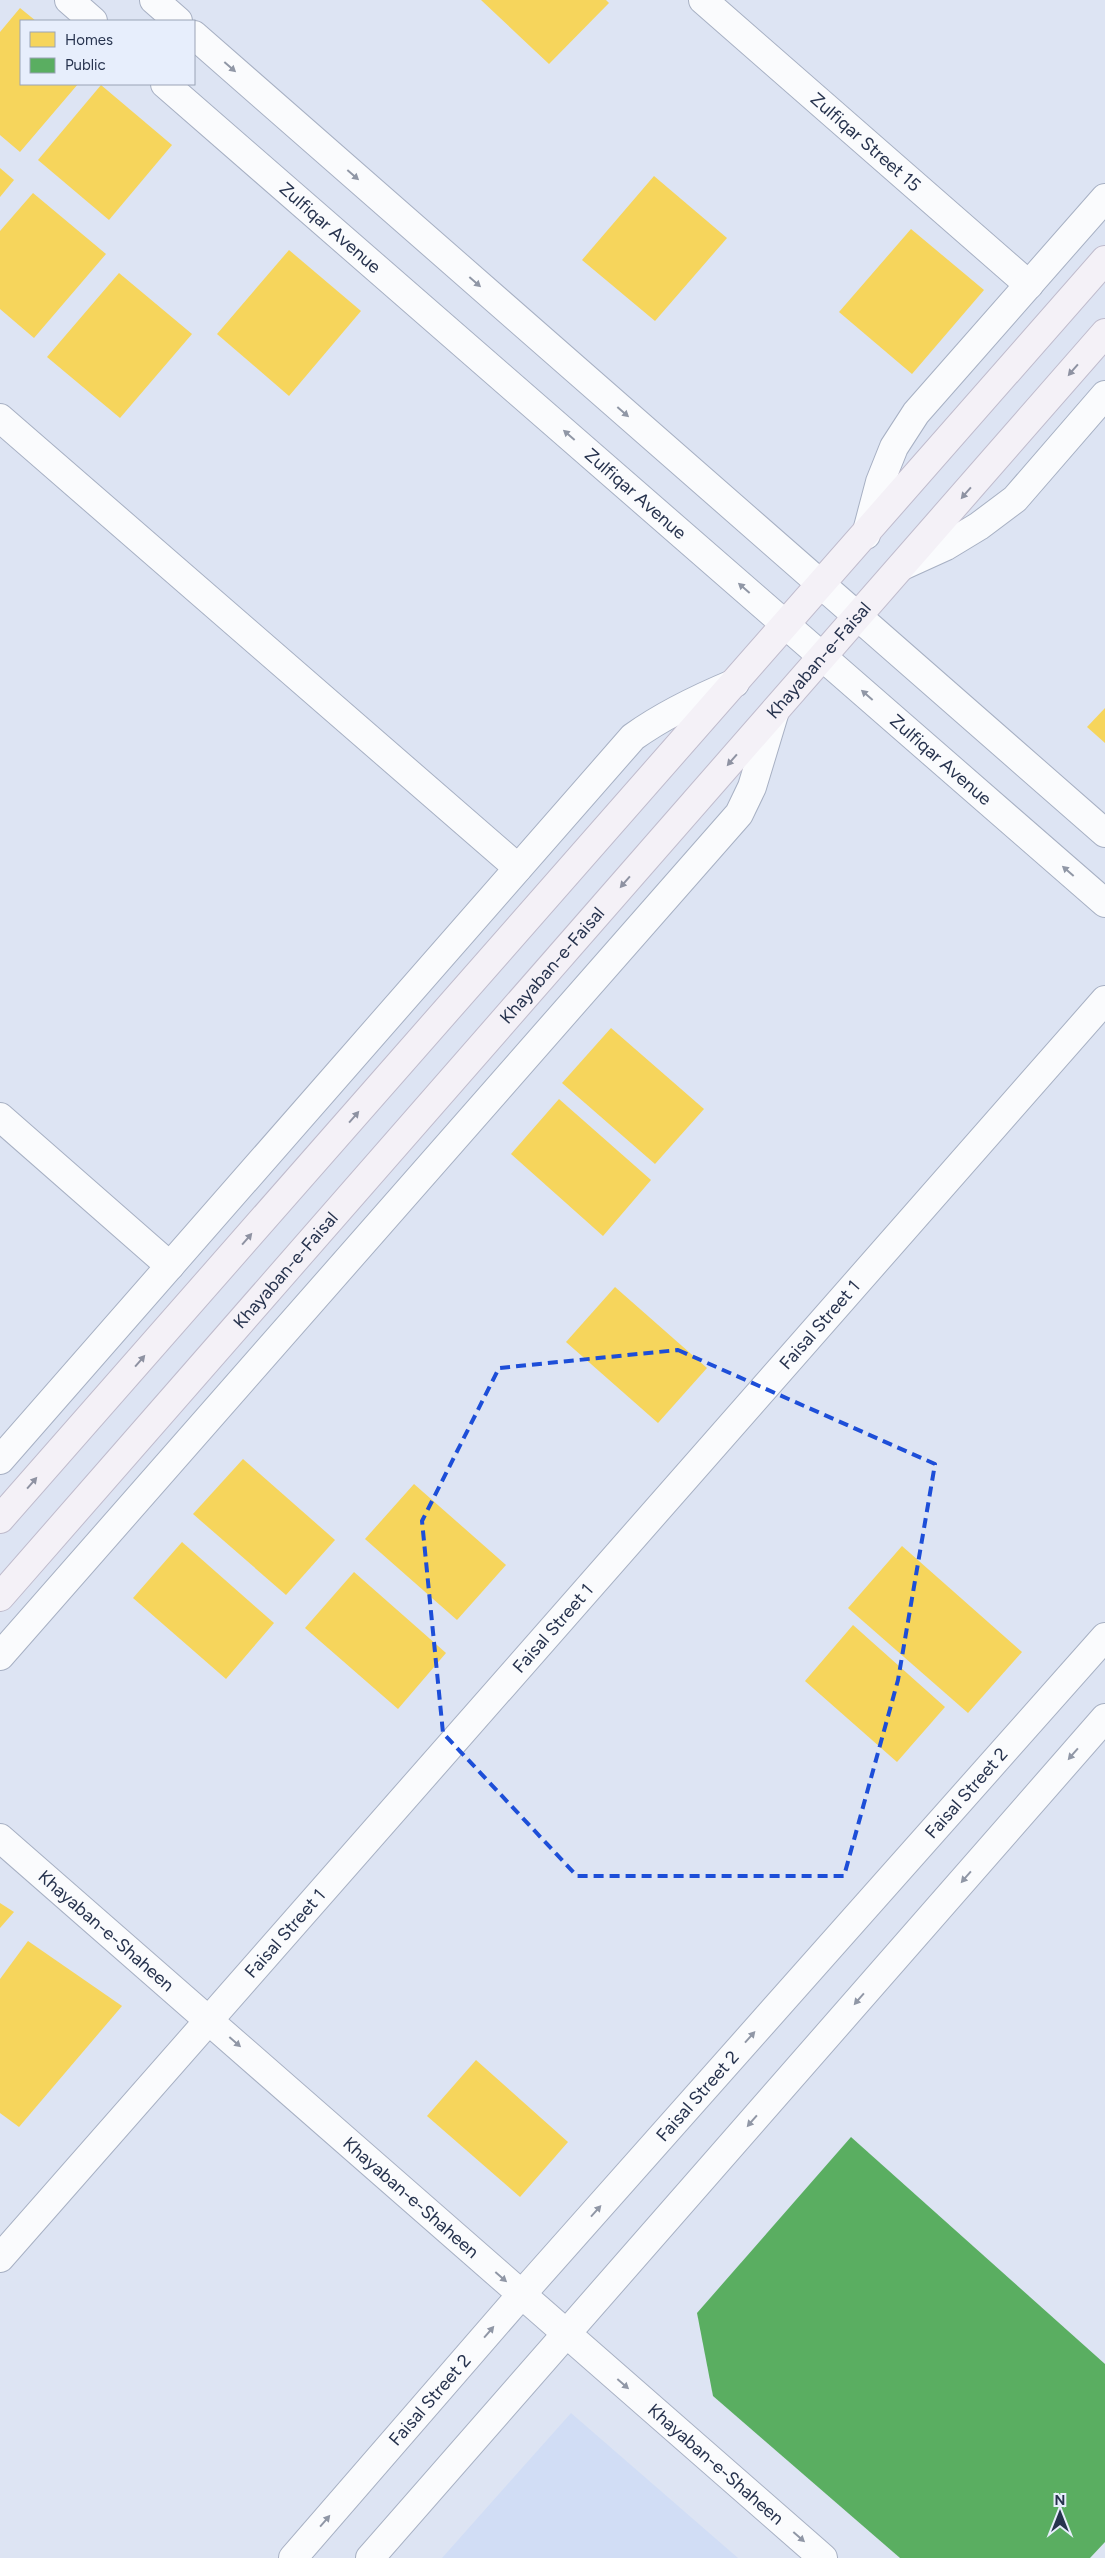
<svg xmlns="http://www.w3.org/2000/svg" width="1105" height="2558" viewBox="0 0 1105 2558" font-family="Figtree,sans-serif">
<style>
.built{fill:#d1ddf5}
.homes{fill:#f6d55c}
.public{fill:#5aae61}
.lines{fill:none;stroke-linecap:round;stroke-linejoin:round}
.minor-casing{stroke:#a7b0c3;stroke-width:30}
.major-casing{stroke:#bfbbcc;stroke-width:30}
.minor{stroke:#fafbfd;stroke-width:28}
.major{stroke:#f4f1f7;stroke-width:28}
.oneway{fill:#9097a6}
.oneway2{fill:#8e92a2}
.marked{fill:none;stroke:#1d4ed8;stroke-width:4;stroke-dasharray:10 6;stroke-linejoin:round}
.labels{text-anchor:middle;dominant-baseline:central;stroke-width:5;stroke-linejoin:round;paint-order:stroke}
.street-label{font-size:18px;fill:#27334e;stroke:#e7eefc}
</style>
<rect width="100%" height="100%" fill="#dde4f3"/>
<polygon class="built" points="571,2413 738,2558 442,2558"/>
<g class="homes">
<polygon points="481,0 606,0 609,3 549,64"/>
<polygon points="20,8 36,21 21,21 21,84 78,84 20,152 0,135 0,32"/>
<polygon points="101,85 172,145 109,220 38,160"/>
<polygon points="0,168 14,180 0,197"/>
<polygon points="654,176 727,238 655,321 582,260"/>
<polygon points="33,193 106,254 34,338 0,309 0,231"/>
<polygon points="911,229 984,290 912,374 839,312"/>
<polygon points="289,250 361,311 289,396 217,334"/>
<polygon points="119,273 192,334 120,418 47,357"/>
<polygon points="1105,708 1105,743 1087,727"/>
<polygon points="611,1028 704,1109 655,1164 562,1083"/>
<polygon points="559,1099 651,1180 603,1236 511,1154"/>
<polygon points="615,1287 707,1368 658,1423 566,1342"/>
<polygon points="243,1459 335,1540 286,1595 193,1514"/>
<polygon points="414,1484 506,1565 457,1620 365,1539"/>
<polygon points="182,1542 274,1623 226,1679 133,1598"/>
<polygon points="902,1546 1022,1652 968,1713 848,1608"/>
<polygon points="354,1572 446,1653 398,1709 305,1628"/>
<polygon points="853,1625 945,1707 897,1762 805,1681"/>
<polygon points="0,1903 14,1912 0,1928"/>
<polygon points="28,1941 122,2006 19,2127 0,2113 0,1979"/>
<polygon points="476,2060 568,2142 520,2197 427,2116"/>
</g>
<polygon class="public" points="851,2137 1105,2364 1105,2542 1090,2558 900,2558 713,2396 697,2313"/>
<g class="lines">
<defs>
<g id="minor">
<polyline points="69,0 93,21"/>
<polyline points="154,0 178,21"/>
<path id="s1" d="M 703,0 L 1029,285"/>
<polyline points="194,35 1105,833"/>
<path id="s2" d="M 165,84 L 1105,903"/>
<polyline points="0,418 518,868"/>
<polyline points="866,535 880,482 894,447 916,413 1105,198"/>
<polyline points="902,566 946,546 979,526 1015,499 1105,395"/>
<polyline points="0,1117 170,1266"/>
<path d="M 0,1460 L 633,737 C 665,714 699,698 735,683"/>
<polyline points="0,1656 739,814 752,787 775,711"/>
<path id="s3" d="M 0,1838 L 823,2558"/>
<path id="s4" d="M 0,2258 L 1105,1000"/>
<path id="s5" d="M 293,2558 L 521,2295 L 1105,1637"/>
<polyline points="370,2558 1105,1718"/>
</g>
<g id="major">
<polyline points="0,1519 1105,260"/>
<path id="s6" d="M 0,1597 L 1105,333"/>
</g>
</defs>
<use href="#minor" class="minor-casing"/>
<use href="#major" class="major-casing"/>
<use href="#minor" class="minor"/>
<use href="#major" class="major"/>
</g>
<defs><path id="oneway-solid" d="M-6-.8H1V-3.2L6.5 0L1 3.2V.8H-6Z" transform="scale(1.25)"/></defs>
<g class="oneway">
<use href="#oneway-solid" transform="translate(230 67) rotate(41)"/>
<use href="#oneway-solid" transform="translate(353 175) rotate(41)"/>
<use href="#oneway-solid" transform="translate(475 282) rotate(41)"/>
<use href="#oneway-solid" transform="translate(623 412) rotate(41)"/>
<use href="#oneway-solid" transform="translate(569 435) rotate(-139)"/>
<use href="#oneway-solid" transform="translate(744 588) rotate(-139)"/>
<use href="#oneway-solid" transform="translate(867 695) rotate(-139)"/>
<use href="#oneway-solid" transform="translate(1068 871) rotate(-139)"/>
<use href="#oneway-solid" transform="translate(1073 1754) rotate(131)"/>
<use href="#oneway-solid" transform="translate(966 1877) rotate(131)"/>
<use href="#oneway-solid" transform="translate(859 1999) rotate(131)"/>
<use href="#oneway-solid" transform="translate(750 2037) rotate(-48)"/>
<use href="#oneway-solid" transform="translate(235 2042) rotate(41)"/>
<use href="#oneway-solid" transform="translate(752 2121) rotate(131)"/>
<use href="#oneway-solid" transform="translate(596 2211) rotate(-48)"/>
<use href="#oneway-solid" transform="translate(501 2277) rotate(41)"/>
<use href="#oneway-solid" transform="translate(489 2332) rotate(-49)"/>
<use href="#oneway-solid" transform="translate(623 2384) rotate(41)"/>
<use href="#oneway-solid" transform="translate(325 2521) rotate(-49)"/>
<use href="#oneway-solid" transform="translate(799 2537) rotate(41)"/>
</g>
<g class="oneway2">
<use href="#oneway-solid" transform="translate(1073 370) rotate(131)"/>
<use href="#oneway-solid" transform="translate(966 493) rotate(131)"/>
<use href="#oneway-solid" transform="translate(732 760) rotate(131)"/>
<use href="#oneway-solid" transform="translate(625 882) rotate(131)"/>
<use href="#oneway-solid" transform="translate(354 1117) rotate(-49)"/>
<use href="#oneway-solid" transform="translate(247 1239) rotate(-49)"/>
<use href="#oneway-solid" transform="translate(140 1361) rotate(-49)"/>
<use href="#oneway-solid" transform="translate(32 1483) rotate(-49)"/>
</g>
<path class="marked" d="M 678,1350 L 935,1464 L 898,1680 L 844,1876 L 577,1876 L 443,1733 L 422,1521 L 499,1368 Z"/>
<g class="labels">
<g class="street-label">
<text stroke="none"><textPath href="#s1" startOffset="216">Zulfiqar Street 15</textPath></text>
<text stroke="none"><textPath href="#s2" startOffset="219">Zulfiqar Avenue</textPath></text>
<text stroke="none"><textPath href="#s2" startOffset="624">Zulfiqar Avenue</textPath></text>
<text stroke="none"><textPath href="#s6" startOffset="1244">Khayaban-e-Faisal</textPath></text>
<text stroke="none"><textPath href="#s2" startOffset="1029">Zulfiqar Avenue</textPath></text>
<text stroke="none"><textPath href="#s6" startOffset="839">Khayaban-e-Faisal</textPath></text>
<text stroke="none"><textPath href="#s6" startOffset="434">Khayaban-e-Faisal</textPath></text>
<text stroke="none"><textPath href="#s4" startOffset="1242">Faisal Street 1</textPath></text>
<text stroke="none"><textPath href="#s4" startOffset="838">Faisal Street 1</textPath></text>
<text stroke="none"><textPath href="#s5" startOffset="1019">Faisal Street 2</textPath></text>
<text stroke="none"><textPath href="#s3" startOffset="141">Khayaban-e-Shaheen</textPath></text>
<text stroke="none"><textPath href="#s4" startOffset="432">Faisal Street 1</textPath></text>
<text stroke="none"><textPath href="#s5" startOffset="614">Faisal Street 2</textPath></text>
<text stroke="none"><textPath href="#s3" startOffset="546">Khayaban-e-Shaheen</textPath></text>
<text stroke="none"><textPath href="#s5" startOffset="209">Faisal Street 2</textPath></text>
<text stroke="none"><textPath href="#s3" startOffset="951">Khayaban-e-Shaheen</textPath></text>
</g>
</g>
<rect x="20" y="20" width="175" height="65" fill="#e7eefc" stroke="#9aa3b6"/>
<rect x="30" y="32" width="25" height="15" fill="#f6d55c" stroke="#9aa3b6"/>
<text x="65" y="45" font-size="15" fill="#27334e">Homes</text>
<rect x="30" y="58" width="25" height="15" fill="#5aae61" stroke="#9aa3b6"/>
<text x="65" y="70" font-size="15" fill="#27334e">Public</text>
<g transform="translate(1060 2513)" stroke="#e7eefc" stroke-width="4" paint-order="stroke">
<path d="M0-4L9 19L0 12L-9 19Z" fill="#27334e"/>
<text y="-8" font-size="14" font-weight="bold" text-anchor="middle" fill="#27334e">N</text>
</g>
</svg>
